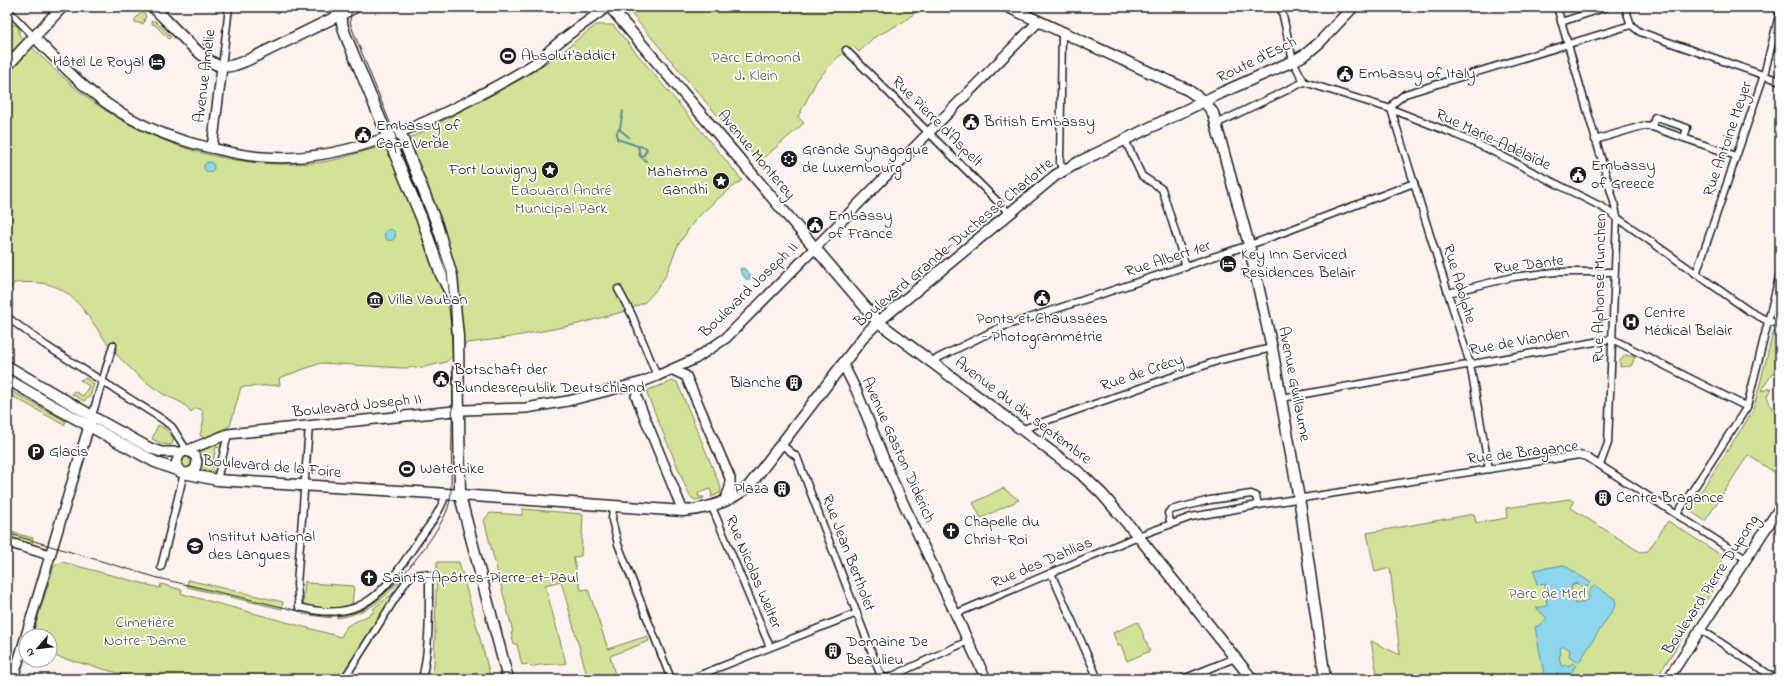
<svg xmlns="http://www.w3.org/2000/svg" width="1787" height="686" viewBox="0 0 1787 686" font-family="'Indie Flower',sans-serif">
<style>
.green{fill:#d2e397;stroke:#77805a}
.water{fill:#8dd6ee;stroke:#608c9a}
.lines{fill:none;stroke-linecap:round;stroke-linejoin:round}
.stream{stroke:#608c9a;stroke-width:2}
.street-casing{stroke:#1c1c1c;stroke-width:9}
.secondary-casing{stroke:#1c1c1c;stroke-width:12}
.primary-casing{stroke:#1c1c1c;stroke-width:13}
.street{stroke:#fff;stroke-width:6}
.secondary{stroke:#fff;stroke-width:9}
.primary{stroke:#fff;stroke-width:10}
.tram{stroke:#1c1c1c;stroke-width:1}
.labels{text-anchor:middle;dominant-baseline:central;stroke-width:3.5;stroke-linejoin:round;paint-order:stroke}
.poi-label{font-size:16px;fill:#1c1c1c;stroke:#fff;text-anchor:start}
.park-label{font-size:16px;fill:#535841;stroke:#fff}
.street-label{font-size:16px;fill:#1c1c1c;stroke:#fff}
</style>
<rect width="100%" height="100%" fill="#fdf2ed"/>
<filter id="ink" filterUnits="userSpaceOnUse"><feTurbulence type="fractalNoise" baseFrequency=".025" numOctaves="2"/><feDisplacementMap in="SourceGraphic" scale="8" xChannelSelector="R" yChannelSelector="G"/><feConvolveMatrix kernelMatrix="1 2 1 2 8 2 1 2 1" color-interpolation-filters="sRGB"/></filter>
<g filter="url(#ink)">
<g class="green">
<polygon points="630,7 923,7 903,22 873,38 859,52 853,46 837,58 817,80 798,117 804,123 758,163 748,147 727,123 723,122 629,11"/>
<polygon points="143,11 146,17 144,20 145,21 143,24 135,22 135,19"/>
<path d="M 7,19 L 13,25 L 16,25 L 19,28 L 19,35 C 47,61 73,90 105,110 C 168,151 247,171 322,162 C 340,160 359,152 377,148 L 382,150 L 416,135 L 523,78 L 557,56 L 596,25 L 613,25 L 742,180 L 715,201 L 695,220 L 678,245 L 666,275 L 657,289 L 645,302 L 626,311 L 574,325 L 500,339 L 467,343 L 446,362 L 424,367 L 403,368 L 321,363 L 279,378 L 280,385 L 241,387 L 230,426 L 204,438 L 200,435 L 204,419 L 202,415 L 203,410 L 196,408 L 191,412 C 184,401 174,400 163,394 C 154,388 143,380 134,372 C 124,362 113,352 105,340 C 94,325 84,307 69,295 C 52,281 34,282 14,283 L 7,295 Z"/>
<polygon points="151,21 155,21 171,37 169,39 154,24 153,25"/>
<polygon points="1776,331 1780,331 1780,362 1761,391 1772,388 1767,396 1772,409 1780,414 1780,476 1748,455 1705,521 1689,510 1753,411 1773,333"/>
<polygon points="1625,355 1635,357 1631,366 1620,367 1620,361"/>
<polygon points="86,378 94,384 90,396 84,401 72,394 74,391 83,396 89,386 80,380"/>
<polygon points="673,381 677,382 721,488 720,493 711,497 712,495 710,489 698,493 699,497 704,497 704,498 696,500 690,497 647,394 648,390"/>
<polygon points="7,389 66,421 64,425 7,393"/>
<polygon points="158,425 165,429 173,438 173,443 171,445 163,444 152,439"/>
<polygon points="226,440 224,449 216,447 212,466 220,468 219,472 200,470 201,458 199,452"/>
<circle cx="187" cy="462" r="6"/>
<polygon points="1003,488 1019,500 981,518 973,503"/>
<polygon points="1570,499 1574,502 1571,508 1640,552 1648,551 1668,521 1721,555 1724,572 1656,679 1378,679 1371,641 1400,655 1390,568 1375,572 1367,533 1474,514 1476,523 1507,518 1506,508"/>
<path d="M 522,509 L 583,514 L 581,556 L 573,557 L 581,590 L 588,589 L 608,649 L 647,636 L 649,641 L 610,656 L 616,679 L 588,679 L 561,581 L 545,585 L 566,663 C 562,665 541,663 531,667 L 528,664 L 522,665 L 517,644 L 514,644 L 511,633 L 513,632 L 484,520 L 490,513 L 522,515 Z"/>
<polygon points="7,531 33,538 32,545 7,537"/>
<polygon points="62,562 160,588 161,584 182,590 181,593 183,594 341,637 347,626 373,613 374,608 391,595 405,579 340,679 125,679 126,675 50,655 50,636 32,636 54,566"/>
<polygon points="437,562 459,562 490,675 481,677 482,679 431,679 434,665"/>
<path d="M 398,574 L 403,577 C 383,601 368,613 337,618 L 337,614 C 368,604 378,601 398,574 Z"/>
<polygon points="188,580 283,602 282,609 187,587"/>
<path d="M 305,581 L 308,583 L 354,586 L 352,605 C 335,610 321,608 303,605 Z"/>
<polygon points="303,610 331,614 331,618 302,614"/>
<polygon points="1138,622 1150,651 1127,661 1121,645 1118,646 1113,633"/>
</g>
<g class="water">
<circle cx="209" cy="167" r="5"/>
<circle cx="390" cy="235" r="5.5"/>
<polygon points="742,268 745,269 750,275 750,279 746,279 741,273 740,269"/>
<polygon points="1564,565 1591,583 1588,586 1583,587 1577,583 1571,585 1572,590 1569,591 1570,600 1574,599 1575,604 1585,602 1589,597 1588,593 1594,585 1615,599 1616,605 1579,662 1569,656 1570,650 1564,646 1560,648 1561,655 1559,656 1561,666 1570,665 1572,663 1576,665 1567,679 1545,679 1535,627 1542,624 1547,618 1536,608 1547,606 1545,584 1537,585 1534,570"/>
</g>
<g class="lines">
<g class="stream">
<polyline points="623,111 620,128 617,132 617,139 638,146 640,156 646,161"/>
<polyline points="619,129 629,137"/>
<polyline points="638,146 645,147 647,149 644,155 640,156"/>
</g>
<defs>
<g id="street">
<polyline points="1281,7 1293,61 1304,82 1391,109 1452,133 1488,149 1602,207 1749,311 1768,321 1780,324"/>
<polyline points="1557,7 1614,202 1617,217 1608,443 1600,465"/>
<polyline points="1625,7 1631,25"/>
<polyline points="7,9 34,37"/>
<polyline points="1561,22 1607,7"/>
<polyline points="1631,25 1640,32 1780,81"/>
<polyline points="1062,32 1060,163 1064,169"/>
<polyline points="846,50 1009,213"/>
<polyline points="222,67 229,7"/>
<polyline points="1391,109 1470,364 1489,469"/>
<polyline points="1391,109 1394,103 1405,94 1631,25"/>
<polyline points="1216,124 1304,82"/>
<polyline points="1652,127 1655,117 1687,128 1684,138"/>
<polyline points="1125,140 1142,176 1162,189 1186,267"/>
<polyline points="1595,140 1642,126 1652,127 1736,156"/>
<polyline points="1696,274 1764,75 1780,11"/>
<polyline points="618,289 632,315 657,376"/>
<polyline points="1448,293 1513,277 1555,272 1614,272"/>
<polyline points="7,317 45,345 162,419 172,427 187,451"/>
<polyline points="932,361 999,328 1258,242 1414,183"/>
<polyline points="1282,398 1612,339 1747,407"/>
<polyline points="92,416 113,345"/>
<path d="M 309,426 L 297,584 L 299,607 C 363,624 384,592 416,544 C 427,528 440,513 446,494"/>
<polyline points="1023,429 1220,360 1272,348"/>
<polyline points="781,444 797,457 880,674 883,677 888,678 968,641"/>
<polyline points="217,480 228,434"/>
<polyline points="613,506 612,520 618,544 671,679"/>
<polyline points="712,507 770,647"/>
<polyline points="1677,514 1747,407 1780,273"/>
<polyline points="1171,524 1168,513 1171,510 1210,500 1251,494 1256,496 1258,505"/>
<polyline points="161,567 184,473"/>
<polyline points="1051,573 1098,679"/>
<polyline points="955,614 1138,536 1191,517 1258,505 1579,455 1587,457 1746,559"/>
<polyline points="1700,629 1776,679"/>
<path d="M 344,679 L 407,580 C 413,574 421,573 429,575 C 429,609 430,646 422,679"/>
<polyline points="690,679 857,613"/>
<polyline points="1183,679 1235,658"/>
</g>
<g id="secondary">
<path d="M 34,37 C 58,61 81,86 109,105 C 138,125 173,139 207,147 C 225,151 243,156 262,157 C 335,163 406,133 470,100 C 492,88 515,77 535,63 C 542,59 546,53 552,48 C 569,33 589,21 607,7"/>
<polyline points="212,148 222,67"/>
<polyline points="843,364 857,392 892,479 986,679"/>
<polyline points="673,370 686,376 730,478 730,488 724,502"/>
<polyline points="642,382 636,396 683,511"/>
<path d="M 187,451 C 196,454 199,460 195,469 L 187,474"/>
<polyline points="180,472 176,464 179,455 183,452"/>
<polyline points="7,542 50,555"/>
<polyline points="13,679 92,416 150,448 161,452 183,452 228,434 464,410 526,408 568,401 642,382 657,376 695,359 726,338 1039,21"/>
<polyline points="1668,679 1780,507"/>
</g>
<g id="primary">
<path d="M 153,7 C 167,20 205,64 221,66 C 231,68 240,63 248,60 L 356,7"/>
<polyline points="610,7 878,322 1080,473 1102,494 1138,536 1252,679"/>
<polyline points="1008,7 1188,90 1205,102 1213,113 1249,245 1272,348 1301,510 1325,679"/>
<polyline points="340,16 345,34 423,222 441,275 452,296"/>
<polyline points="7,66 62,7"/>
<polyline points="400,132 437,225 452,276 458,336 460,496 508,679"/>
<polyline points="7,366 92,416"/>
<path d="M 7,379 L 53,406 L 155,462 L 184,473 L 217,480 L 433,493 L 683,511 C 708,509 730,502 749,486 L 865,335 L 878,322 L 1056,175 L 1079,162 L 1221,93 L 1293,61 L 1306,54 L 1319,43 L 1353,7"/>
</g>
</defs>
<use href="#street" class="street-casing"/>
<use href="#secondary" class="secondary-casing"/>
<use href="#primary" class="primary-casing"/>
<use href="#street" class="street"/>
<use href="#secondary" class="secondary"/>
<use href="#primary" class="primary"/>
<path class="tram" d="M 7,533 L 158,578 L 312,614 C 329,618 348,616 363,609 C 390,596 432,542 445,515 C 449,507 451,498 451,489 L 453,372 L 451,307 L 447,272 L 431,224 L 353,31 L 350,21 L 352,7"/>
</g>
</g>
<defs>
<symbol id="stadium-disc" viewBox="-11 -11 22 22"><circle r="9.5" fill="#1c1c1c" stroke="#fff"/><path d="M0-5a6.5 5 0 1 0 0 10a6.5 5 0 1 0 0-10ZM-3.5-1.8h7v3.6h-7Z" fill="#fff"/></symbol>
<symbol id="hotel-disc" viewBox="-11 -11 22 22"><circle r="9.5" fill="#1c1c1c" stroke="#fff"/><path d="M-6-4.5h1.5V1H6V5H4.5V3h-9V5H-6ZM-4 0a1.8 1.8 0 1 1 3.6 0ZM.5 0V-2.5h3Q6-2.5 6 0Z" fill="#fff"/></symbol>
<symbol id="civic-disc" viewBox="-11 -11 22 22"><circle r="9.5" fill="#1c1c1c" stroke="#fff"/><path d="M-.6-6.5H3V-4.5H.6V-3L4-1V1h2V6H-6V1h2V-1L-.6-3ZM-1.2 2.5V6h2.4V2.5Z" fill="#fff"/></symbol>
<symbol id="synagogue-disc" viewBox="-11 -11 22 22"><circle r="9.5" fill="#1c1c1c" stroke="#fff"/><path d="M0-6.5L5.6 3.2H-5.6ZM0 6.5L5.6-3.2H-5.6Z" fill="#fff"/></symbol>
<symbol id="sight-disc" viewBox="-11 -11 22 22"><circle r="9.5" fill="#1c1c1c" stroke="#fff"/><path d="M0-6L1.8-2.2L6-1.7L2.9 1.2L3.7 5.4L0 3.3L-3.7 5.4L-2.9 1.2L-6-1.7L-1.8-2.2Z" fill="#fff"/></symbol>
<symbol id="museum-disc" viewBox="-11 -11 22 22"><circle r="9.5" fill="#1c1c1c" stroke="#fff"/><path d="M0-6L6-3V-2H-6V-3ZM-5-1h2V3h-2ZM-1-1h2V3h-2ZM3-1h2V3H3ZM-6 4H6V6H-6Z" fill="#fff"/></symbol>
<symbol id="hospital-disc" viewBox="-11 -11 22 22"><circle r="9.5" fill="#1c1c1c" stroke="#fff"/><path d="M-5-5h3v3.5h4V-5h3V5h-3V1.5h-4V5h-3Z" fill="#fff"/></symbol>
<symbol id="building-disc" viewBox="-11 -11 22 22"><circle r="9.5" fill="#1c1c1c" stroke="#fff"/><path d="M-4-6H4V6H1V3H-1V6H-4ZM-2.5-4.3h1.7v1.8h-1.7ZM.8-4.3h1.7v1.8H.8ZM-2.5-1h1.7V.8h-1.7ZM.8-1h1.7V.8H.8Z" fill="#fff"/></symbol>
<symbol id="parking-disc" viewBox="-11 -11 22 22"><circle r="9.5" fill="#1c1c1c" stroke="#fff"/><path d="M-3.5-5.5H1a3.5 3.5 0 0 1 0 7H-1V5.5H-3.5ZM-1-3.4V-.6H.8a1.4 1.4 0 0 0 0-2.8Z" fill="#fff"/></symbol>
<symbol id="church-disc" viewBox="-11 -11 22 22"><circle r="9.5" fill="#1c1c1c" stroke="#fff"/><path d="M-1.2-6h2.4v3.5h3.3v2.4h-3.3V6h-2.4V-.1h-3.3v-2.4h3.3Z" fill="#fff"/></symbol>
<symbol id="school-disc" viewBox="-11 -11 22 22"><circle r="9.5" fill="#1c1c1c" stroke="#fff"/><path d="M0-5L7-2L0 1L-7-2ZM-4 1L0 2.5L4 1V4Q0 6-4 4Z" fill="#fff"/></symbol>
</defs>
<g fill-rule="evenodd">
<use href="#stadium-disc" x="498" y="46" width="20" height="20"/>
<use href="#hotel-disc" x="147" y="52" width="20" height="20"/>
<use href="#civic-disc" x="1335" y="64" width="20" height="20"/>
<use href="#civic-disc" x="961" y="112" width="20" height="20"/>
<use href="#civic-disc" x="353" y="125" width="20" height="20"/>
<use href="#synagogue-disc" x="779" y="149" width="20" height="20"/>
<use href="#sight-disc" x="540" y="160" width="20" height="20"/>
<use href="#civic-disc" x="1568" y="165" width="20" height="20"/>
<use href="#sight-disc" x="711" y="171" width="20" height="20"/>
<use href="#civic-disc" x="805" y="215" width="20" height="20"/>
<use href="#hotel-disc" x="1218" y="254" width="20" height="20"/>
<use href="#civic-disc" x="1032" y="288" width="20" height="20"/>
<use href="#museum-disc" x="365" y="290" width="20" height="20"/>
<use href="#hospital-disc" x="1621" y="312" width="20" height="20"/>
<use href="#civic-disc" x="431" y="369" width="20" height="20"/>
<use href="#building-disc" x="784" y="373" width="20" height="20"/>
<use href="#parking-disc" x="26" y="442" width="20" height="20"/>
<use href="#stadium-disc" x="397" y="459" width="20" height="20"/>
<use href="#building-disc" x="772" y="479" width="20" height="20"/>
<use href="#building-disc" x="1593" y="488" width="20" height="20"/>
<use href="#church-disc" x="941" y="521" width="20" height="20"/>
<use href="#school-disc" x="185" y="536" width="20" height="20"/>
<use href="#church-disc" x="359" y="568" width="20" height="20"/>
<use href="#building-disc" x="823" y="641" width="20" height="20"/>
</g>
<g class="labels">
<g class="poi-label">
<text x="521" y="56">Absolut'addict</text>
<text x="144" y="62" text-anchor="end">Hôtel Le Royal</text>
<text x="1358" y="74">Embassy of Italy</text>
<text x="984" y="122">British Embassy</text>
<text x="376" y="126">Embassy of<tspan x="376" dy="18">Cape Verde</tspan></text>
<text x="802" y="150">Grande Synagogue<tspan x="802" dy="18">de Luxembourg</tspan></text>
<text x="1591" y="166">Embassy<tspan x="1591" dy="18">of Greece</tspan></text>
<text x="537" y="170" text-anchor="end">Fort Louvigny</text>
<text x="708" y="172" text-anchor="end">Mahatma<tspan x="708" dy="18">Gandhi</tspan></text>
<text x="828" y="216">Embassy<tspan x="828" dy="18">of France</tspan></text>
<text x="1241" y="255">Key Inn Serviced<tspan x="1241" dy="18">Residences Belair</tspan></text>
<text x="388" y="300">Villa Vauban</text>
<text x="1644" y="313">Centre<tspan x="1644" dy="18">Médical Belair</tspan></text>
<text x="1042" y="319" text-anchor="middle">Ponts et Chaussées<tspan x="1042" dy="18">- Photogrammétrie</tspan></text>
<text x="454" y="370">Botschaft der<tspan x="454" dy="18">Bundesrepublik Deutschland</tspan></text>
<text x="781" y="383" text-anchor="end">Blanche</text>
<text x="49" y="452">Glacis</text>
<text x="420" y="469">Waterbike</text>
<text x="769" y="489" text-anchor="end">Plaza</text>
<text x="1616" y="498">Centre Bragance</text>
<text x="964" y="522">Chapelle du<tspan x="964" dy="18">Christ-Roi</tspan></text>
<text x="208" y="537">Institut National<tspan x="208" dy="18">des Langues</tspan></text>
<text x="382" y="578">Saints-Apôtres-Pierre-et-Paul</text>
<text x="846" y="642">Domaine De<tspan x="846" dy="18">Beaulieu</tspan></text>
</g>
<g class="park-label">
<text x="756" y="58">Parc Edmond<tspan x="756" dy="18">J. Klein</tspan></text>
<text x="561" y="191">Edouard André<tspan x="561" dy="18">Municipal Park</tspan></text>
<text x="1547" y="594">Parc de Merl</text>
<text x="145" y="623">Cimetière<tspan x="145" dy="18">Notre-Dame</tspan></text>
</g>
<g class="street-label">
<text transform="translate(1257 60) rotate(-26)">Route d'Esch</text>
<text transform="translate(205 76) rotate(-83)">Avenue Amélie</text>
<text transform="translate(937 122) rotate(45)">Rue Pierre d'Aspelt</text>
<text transform="translate(1728 139) rotate(-71)">Rue Antoine Meyer</text>
<text transform="translate(1493 140) rotate(25)">Rue Marie-Adélaïde</text>
<text transform="translate(756 155) rotate(50)">Avenue Monterey</text>
<text transform="translate(954 243) rotate(-40)">Boulevard Grande-Duchesse Charlotte</text>
<text transform="translate(1168 259) rotate(-18)">Rue Albert 1er</text>
<text transform="translate(1529 265) rotate(-7)">Rue Dante</text>
<text transform="translate(1459 284) rotate(73)">Rue Adolphe</text>
<text transform="translate(1600 288) rotate(-89)">Rue Alphonse Munchen</text>
<text transform="translate(749 290) rotate(-44)">Boulevard Joseph II</text>
<text transform="translate(1519 342) rotate(-10)">Rue de Vianden</text>
<text transform="translate(1142 373) rotate(-19)">Rue de Crécy</text>
<text transform="translate(1294 384) rotate(79)">Avenue Guillaume</text>
<text transform="translate(357 406) rotate(-6)">Boulevard Joseph II</text>
<text transform="translate(1023 411) rotate(37)">Avenue du dix septembre</text>
<text transform="translate(898 450) rotate(66)">Avenue Gaston Diderich</text>
<text transform="translate(1523 453) rotate(-7)">Rue de Bragance</text>
<text transform="translate(272 467) rotate(5)">Boulevard de la Foire</text>
<text transform="translate(848 553) rotate(69)">Rue Jean Bertholet</text>
<text transform="translate(1042 563) rotate(-23)">Rue des Dahlias</text>
<text transform="translate(753 572) rotate(67)">Rue Nicolas Welter</text>
<text transform="translate(1711 585) rotate(-57)">Boulevard Pierre Dupong</text>
</g>
</g>
<rect width="1787" height="686" fill="none" stroke="#fff" stroke-width="24"/>
<rect x="12" y="12" width="1763" height="662" fill="none" stroke="#1c1c1c" stroke-width="1.5" filter="url(#ink)"/>
<g transform="translate(38 648) rotate(242)"><circle r="19" fill="#ffffff" stroke="#a4a4a4"/>
<path d="M0-3L7 15L0 10L-7 15Z" fill="#1c1c1c"/>
<text y="-6" font-size="11" font-weight="bold" text-anchor="middle" fill="#1c1c1c">N</text>
</g>
</svg>
